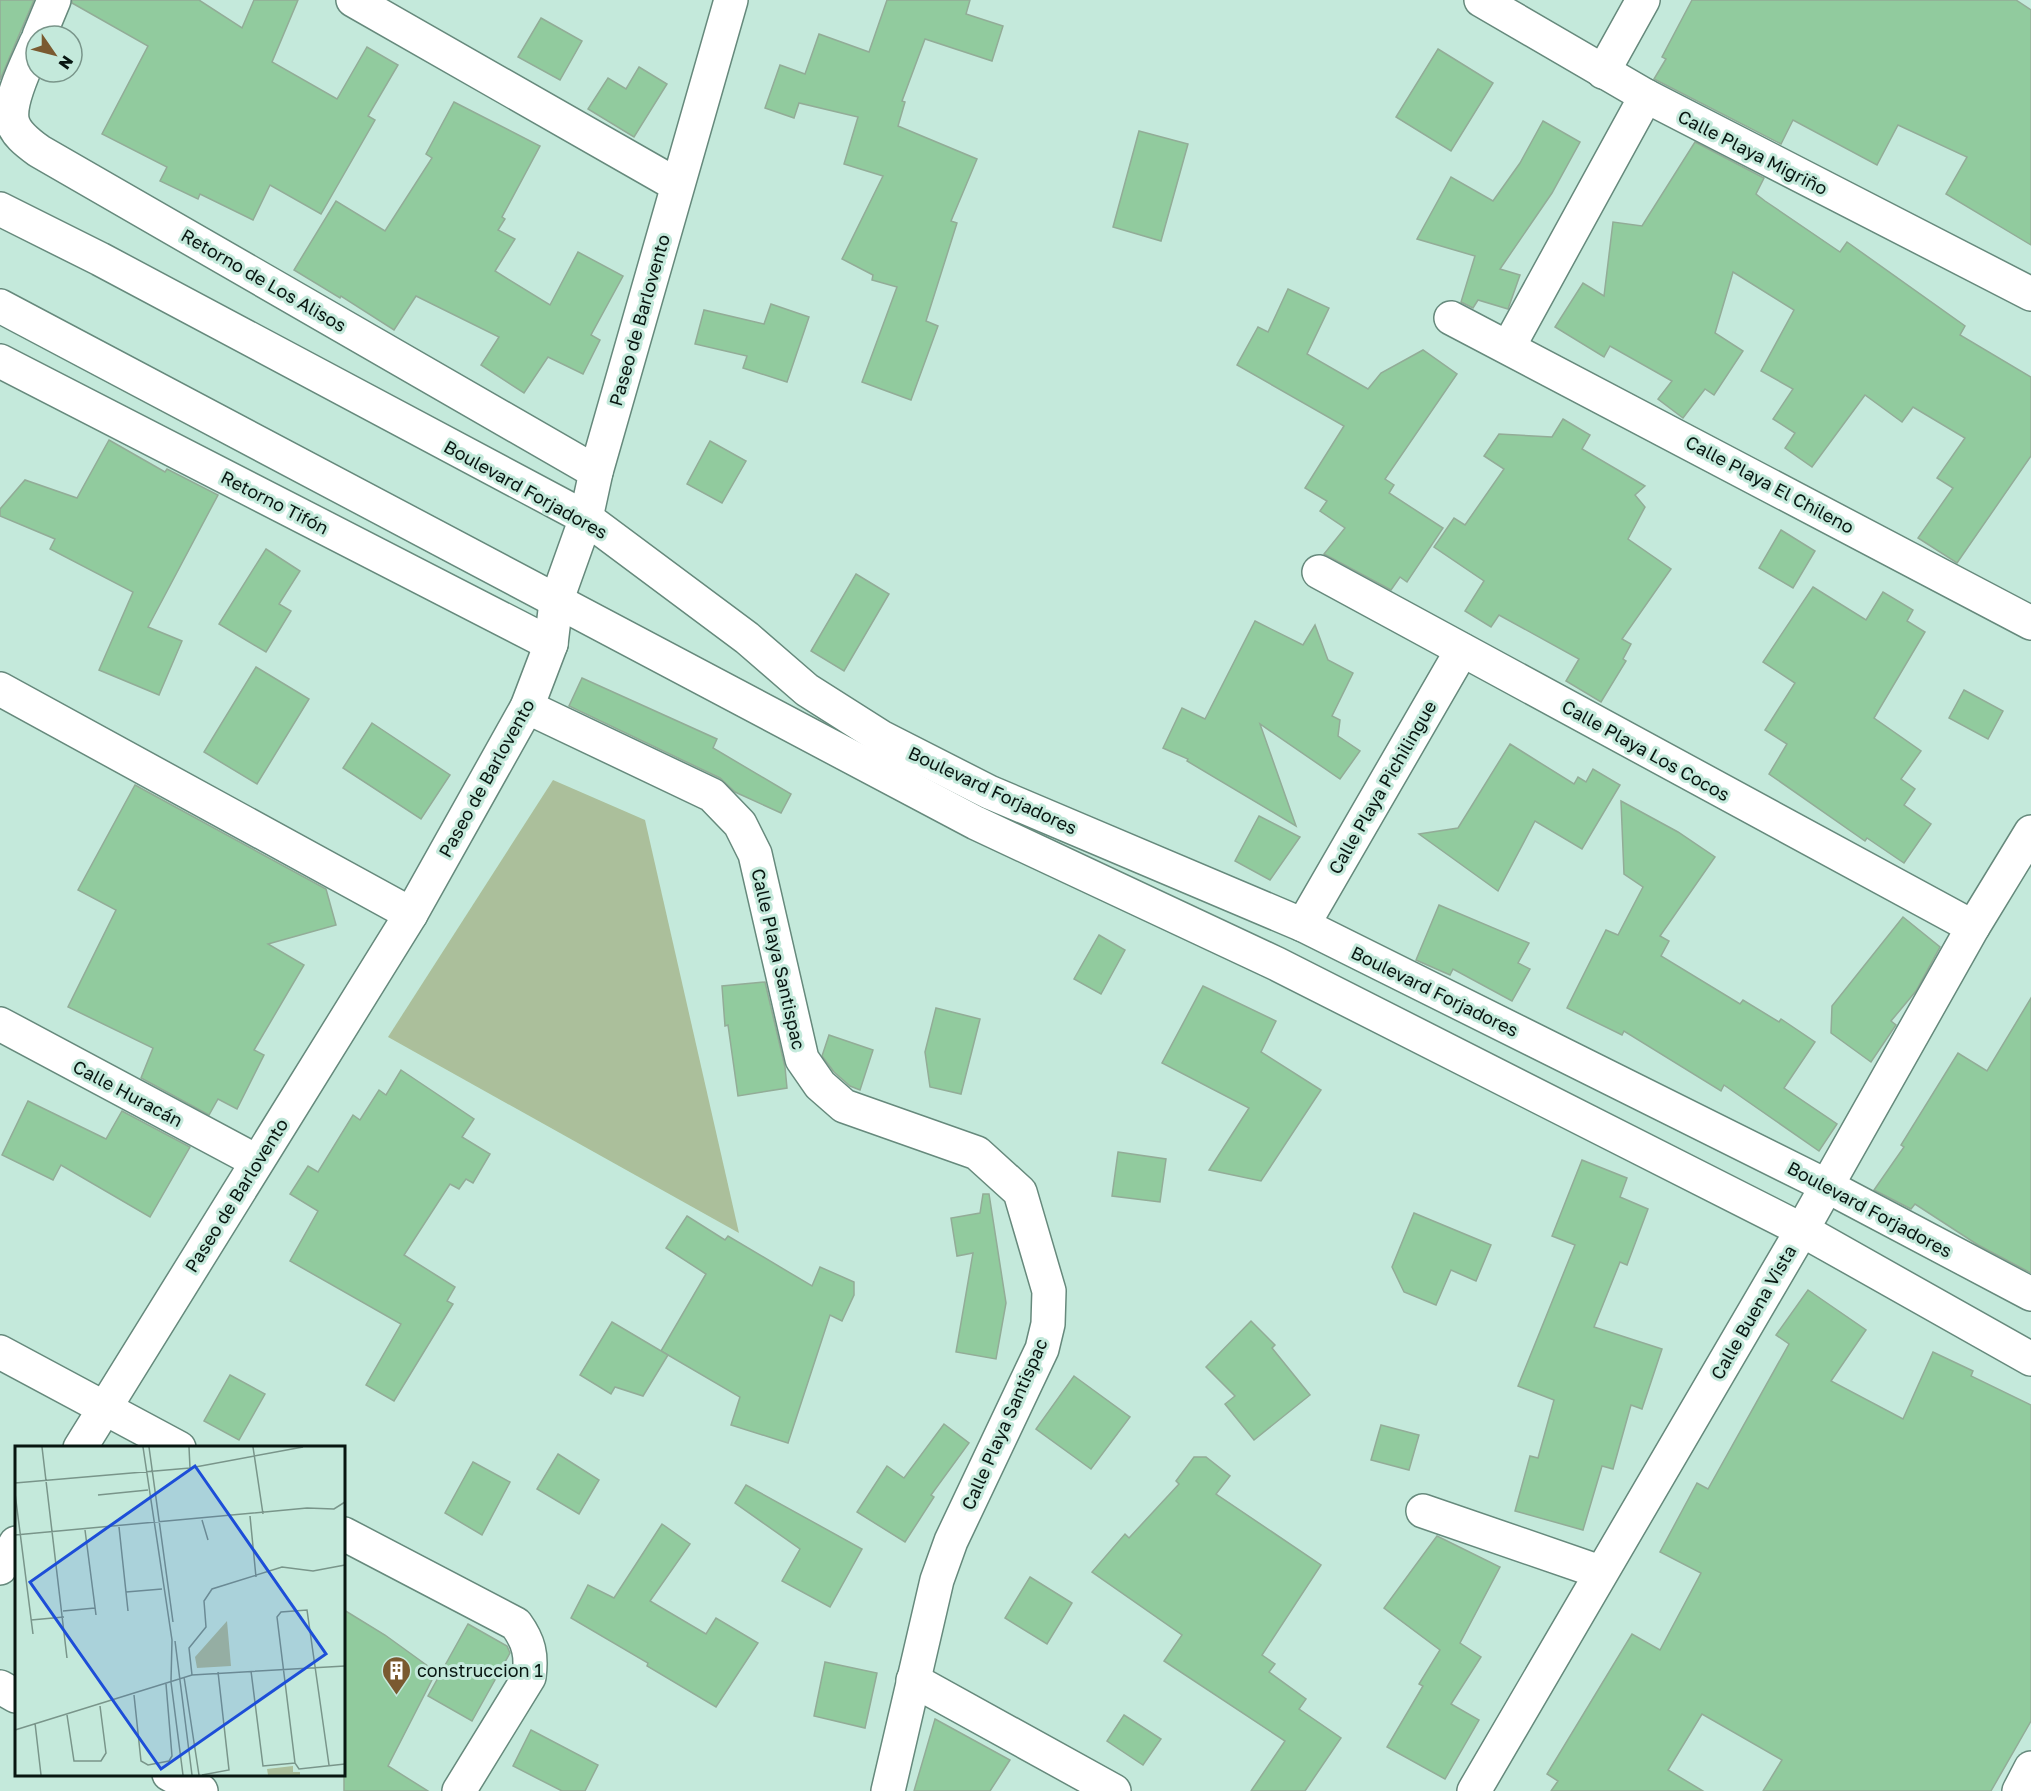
<svg xmlns="http://www.w3.org/2000/svg" width="2031" height="1791" viewBox="0 0 2031 1791" font-family="'Golos Text',sans-serif">
<style>
.green{fill:#abbf9b}
.building{fill:#91cb9e;stroke:#92ac97;stroke-width:1.5}
.lines{fill:none;stroke-linecap:round;stroke-linejoin:round}
.street-casing{stroke:#66897c;stroke-width:36}
.secondary-casing{stroke:#66897c;stroke-width:36}
.street{stroke:#fff;stroke-width:33}
.secondary{stroke:#fff;stroke-width:33}
.labels{text-anchor:middle;dominant-baseline:central;stroke-width:6;stroke-linejoin:round;paint-order:stroke}
.street-label{font-size:18px;fill:#081611;stroke:#c4e9db}
.poi-label{font-size:18px;fill:#081611;stroke:#c4e9db;text-anchor:start}
.inset-road{fill:none;stroke:#79958a;stroke-width:1.5}
.view{fill:#1d4ed8;fill-opacity:0.15;stroke:#1d4ed8;stroke-width:3}
.inset-edge{fill:none;stroke:#081611;stroke-width:3}
</style>
<rect width="100%" height="100%" fill="#c4e9db"/>
<polygon class="green" points="553,780 645,820 739,1233 388,1037"/>
<g class="building">
<polygon points="0,0 34,0 0,80"/>
<polygon points="72,0 199,0 242,28 254,0 298,0 272,62 337,99 367,47 398,65 368,116 375,120 321,214 270,185 253,220 200,194 198,199 160,181 167,167 102,134 148,46 72,3"/>
<polygon points="887,0 970,0 966,14 1003,26 992,61 925,39 902,101 905,102 898,126 977,159 951,221 957,223 926,321 938,326 911,400 862,382 897,287 872,280 873,275 842,259 883,176 844,164 858,117 799,103 794,118 765,108 780,65 805,74 819,34 869,52"/>
<polygon points="1692,0 2016,0 2031,10 2031,245 1946,194 1967,157 1898,125 1877,165 1793,120 1781,144 1654,79 1666,59 1662,57"/>
<polygon points="541,18 582,41 560,80 518,57"/>
<polygon points="1438,49 1493,83 1451,151 1396,117"/>
<polygon points="639,67 667,84 634,137 588,109 608,78 626,89"/>
<polygon points="454,102 540,146 502,217 505,219 498,230 515,239 495,271 550,305 578,252 623,276 591,335 600,340 583,374 548,357 524,393 481,365 499,337 416,296 394,330 341,296 340,298 294,270 336,201 385,231 432,158 426,154"/>
<polygon points="1543,121 1580,142 1552,193 1500,269 1520,275 1508,309 1478,300 1473,308 1461,302 1475,256 1417,239 1451,177 1493,201 1520,163"/>
<polygon points="1139,131 1188,144 1161,241 1113,227"/>
<polygon points="1695,142 1764,178 1756,194 1765,201 1840,252 1847,242 1965,326 1960,335 2031,377 2031,456 1957,563 1918,538 1953,488 1937,478 1965,438 1913,407 1902,422 1865,395 1812,467 1785,448 1795,433 1773,419 1793,389 1761,371 1794,310 1733,272 1715,333 1743,351 1714,395 1705,389 1683,418 1658,399 1672,381 1610,346 1604,357 1555,327 1583,283 1604,296 1613,222 1642,226"/>
<polygon points="1288,289 1329,308 1307,354 1368,389 1381,373 1423,350 1457,374 1385,479 1394,485 1389,493 1443,528 1407,582 1400,577 1391,590 1324,554 1345,528 1320,511 1327,501 1305,488 1344,426 1237,365 1258,327 1268,332"/>
<polygon points="771,304 809,317 787,382 743,368 747,356 695,344 704,310 764,324"/>
<polygon points="1563,419 1590,435 1582,449 1645,486 1635,495 1645,507 1628,539 1671,569 1622,639 1631,644 1623,659 1626,661 1601,702 1566,681 1579,659 1499,615 1491,627 1465,611 1484,581 1434,547 1454,518 1465,525 1504,469 1484,456 1499,434 1552,437"/>
<polygon points="109,440 165,472 167,469 218,495 148,627 182,641 159,695 99,670 133,592 50,549 55,539 0,516 0,509 25,480 77,498"/>
<polygon points="710,441 746,461 722,503 687,484"/>
<polygon points="1781,530 1815,551 1793,588 1759,568"/>
<polygon points="266,549 300,571 279,604 291,611 266,652 219,624"/>
<polygon points="856,574 889,594 844,671 811,651"/>
<polygon points="1813,587 1866,620 1883,592 1913,610 1907,621 1925,632 1874,718 1921,751 1901,779 1915,789 1904,805 1931,824 1904,863 1867,838 1865,841 1769,774 1787,744 1765,730 1795,683 1763,662"/>
<polygon points="1255,621 1303,645 1315,625 1328,660 1353,673 1332,716 1340,720 1338,736 1360,751 1340,779 1260,724 1296,826 1187,761 1188,759 1163,748 1182,708 1205,719"/>
<polygon points="256,667 309,699 257,784 204,752"/>
<polygon points="582,678 717,739 713,748 791,794 781,813 735,792 720,778 569,706"/>
<polygon points="1964,690 2003,711 1988,739 1949,718"/>
<polygon points="372,723 450,775 421,819 343,768"/>
<polygon points="1510,744 1574,784 1578,777 1586,782 1593,769 1620,785 1582,849 1535,821 1498,891 1419,834 1458,828"/>
<polygon points="135,785 326,889 336,925 268,944 304,965 254,1050 264,1055 237,1109 218,1099 209,1115 141,1078 153,1048 68,1007 116,910 78,890"/>
<polygon points="1621,801 1678,832 1715,857 1660,936 1669,941 1661,956 1740,1004 1743,1000 1779,1022 1781,1019 1815,1042 1784,1088 1837,1124 1819,1151 1724,1085 1721,1091 1624,1031 1622,1035 1567,1008 1606,930 1618,935 1643,887 1624,874"/>
<polygon points="1259,816 1300,837 1270,880 1235,861"/>
<polygon points="1439,905 1529,943 1518,963 1530,969 1512,1001 1453,969 1450,975 1416,960"/>
<polygon points="1903,917 1940,947 1916,991 1891,1021 1896,1025 1871,1062 1831,1033 1832,1006"/>
<polygon points="1099,935 1125,950 1101,994 1074,979"/>
<polygon points="765,982 785,1067 787,1088 738,1096 728,1025 725,1026 722,986"/>
<polygon points="1203,986 1276,1021 1261,1052 1321,1090 1261,1181 1209,1170 1249,1108 1162,1063"/>
<polygon points="2031,998 2031,1273 1978,1245 1915,1204 1911,1209 1874,1190 1904,1147 1901,1145 1958,1053 1987,1071"/>
<polygon points="936,1008 980,1019 961,1094 930,1087 925,1052"/>
<polygon points="829,1035 873,1050 860,1090 850,1086 834,1072 822,1056"/>
<polygon points="401,1070 474,1119 462,1137 490,1154 473,1183 466,1179 459,1189 450,1184 404,1255 455,1287 447,1301 453,1304 394,1401 366,1385 401,1324 290,1261 318,1211 290,1194 308,1166 318,1172 353,1115 360,1120 379,1090 386,1095"/>
<polygon points="28,1101 106,1139 122,1111 190,1147 150,1217 61,1165 53,1180 2,1155"/>
<polygon points="1118,1152 1166,1159 1160,1202 1112,1196"/>
<polygon points="1582,1160 1627,1178 1620,1197 1648,1209 1627,1265 1620,1262 1594,1327 1662,1349 1642,1409 1631,1405 1613,1469 1602,1466 1583,1530 1515,1511 1530,1456 1538,1458 1554,1400 1518,1386 1575,1245 1552,1236"/>
<polygon points="983,1194 989,1194 1006,1303 996,1359 956,1352 973,1253 957,1256 951,1218 980,1213"/>
<polygon points="1414,1213 1491,1245 1476,1281 1451,1270 1436,1305 1404,1292 1392,1267"/>
<polygon points="687,1216 725,1240 728,1236 812,1286 820,1267 854,1282 854,1295 842,1321 830,1315 788,1443 731,1425 740,1397 661,1351 706,1274 666,1248"/>
<polygon points="1808,1290 1866,1330 1831,1381 1903,1419 1933,1352 1973,1371 1971,1376 2031,1405 2031,1721 1991,1791 1763,1791 1782,1760 1702,1714 1668,1770 1703,1791 1551,1791 1558,1781 1547,1774 1632,1634 1660,1650 1701,1573 1660,1552 1697,1483 1708,1489 1789,1344 1776,1335"/>
<polygon points="1251,1321 1275,1345 1272,1348 1310,1395 1254,1440 1225,1404 1235,1396 1206,1367"/>
<polygon points="612,1322 668,1355 643,1396 615,1387 611,1394 580,1375"/>
<polygon points="230,1375 265,1394 239,1440 204,1421"/>
<polygon points="1074,1376 1130,1417 1091,1469 1036,1429"/>
<polygon points="944,1424 969,1443 931,1495 934,1497 905,1542 857,1512 887,1466 904,1478"/>
<polygon points="1381,1425 1419,1435 1409,1470 1371,1460"/>
<polygon points="558,1454 599,1480 579,1514 537,1489"/>
<polygon points="1194,1457 1206,1457 1230,1476 1216,1494 1321,1565 1262,1655 1275,1664 1269,1672 1306,1699 1299,1709 1341,1738 1305,1791 1251,1791 1285,1741 1164,1661 1182,1635 1092,1572 1125,1534 1129,1538 1179,1484 1176,1481"/>
<polygon points="473,1462 510,1482 482,1535 445,1513"/>
<polygon points="746,1485 862,1549 830,1607 782,1581 800,1549 735,1503"/>
<polygon points="662,1524 690,1544 650,1601 706,1634 716,1618 758,1643 716,1707 647,1666 648,1663 571,1618 588,1585 614,1598"/>
<polygon points="1437,1536 1500,1567 1460,1643 1481,1657 1451,1704 1479,1720 1445,1779 1387,1747 1423,1686 1419,1684 1440,1650 1384,1608"/>
<polygon points="1030,1577 1072,1603 1047,1644 1005,1618"/>
<polygon points="344,1610 385,1635 436,1672 388,1766 428,1791 344,1791"/>
<polygon points="468,1624 507,1646 510,1653 472,1721 428,1696"/>
<polygon points="825,1662 877,1673 865,1728 814,1716"/>
<polygon points="1124,1715 1161,1739 1143,1765 1107,1741"/>
<polygon points="935,1719 1010,1760 990,1791 914,1791"/>
<polygon points="531,1730 598,1765 585,1791 562,1791 513,1766"/>
</g>
<g class="lines">
<defs>
<g id="street">
<polyline points="353,0 677,185"/>
<polyline points="1481,0 1646,96 2031,294"/>
<polyline points="39,36 54,0"/>
<path d="M 36,43 C 28,62 9,98 12,119 C 14,133 28,143 39,151 L 596,472"/>
<polyline points="1603,72 1643,0"/>
<polyline points="1451,318 2031,623"/>
<polyline points="1509,346 1646,96"/>
<polyline points="0,361 551,644"/>
<polyline points="1319,572 1973,927"/>
<polyline points="0,689 411,914"/>
<polyline points="527,707 712,795 740,824 755,854 802,1059 820,1085 844,1106 977,1153 1020,1192 1049,1291 1048,1324 1042,1349 951,1541 937,1580 888,1791"/>
<polyline points="1303,925 1462,650"/>
<polyline points="0,1024 256,1161"/>
<polyline points="0,1352 179,1448"/>
<polyline points="1423,1511 1600,1572"/>
<path d="M 344,1534 L 516,1624 C 529,1642 532,1655 529,1677 L 459,1791"/>
<polyline points="913,1680 1114,1791"/>
<polyline points="0,1687 16,1696"/>
<polyline points="169,1774 201,1791"/>
<polyline points="1474,1791 1802,1230 1973,927 2031,832"/>
<polyline points="2019,1791 2031,1768"/>
</g>
<g id="secondary">
<polyline points="0,209 100,259 586,518 747,638 807,690 881,737 989,792 1303,925 1825,1185 2031,1294"/>
<polyline points="0,306 976,823 1277,964 1802,1230 2031,1359"/>
<polyline points="80,1448 411,914 527,707 551,644 556,602 586,518 596,472 731,0"/>
<polyline points="0,1568 16,1543"/>
</g>
</defs>
<use href="#street" class="street-casing"/>
<use href="#secondary" class="secondary-casing"/>
<use href="#street" class="street"/>
<use href="#secondary" class="secondary"/>
</g>
<defs>
<symbol id="building-pin" viewBox="-11 -11 22 30"><path d="M0 17L-7.5 6A9.5 9.5 0 1 1 7.5 6Z" fill="#7a5a30" stroke="#c4e9db"/><path d="M-4-6H4V6H1V3H-1V6H-4ZM-2.5-4.3h1.7v1.8h-1.7ZM.8-4.3h1.7v1.8H.8ZM-2.5-1h1.7V.8h-1.7ZM.8-1h1.7V.8H.8Z" fill="#fff"/></symbol>
</defs>
<g fill-rule="evenodd">
<use href="#building-pin" x="380" y="1654" width="33" height="45"/>
</g>
<g class="labels">
<g class="street-label">
<text transform="translate(1753 152) rotate(27)">Calle Playa Migriño</text>
<text transform="translate(264 280) rotate(30)">Retorno de Los Alisos</text>
<text transform="translate(639 320) rotate(-74)">Paseo de Barlovento</text>
<text transform="translate(1770 484) rotate(28)">Calle Playa El Chileno</text>
<text transform="translate(526 489) rotate(29)">Boulevard Forjadores</text>
<text transform="translate(275 502) rotate(27)">Retorno Tifón</text>
<text transform="translate(1646 750) rotate(29)">Calle Playa Los Cocos</text>
<text transform="translate(486 778) rotate(-61)">Paseo de Barlovento</text>
<text transform="translate(1382 787) rotate(-60)">Calle Playa Pichilingue</text>
<text transform="translate(993 790) rotate(25)">Boulevard Forjadores</text>
<text transform="translate(779 959) rotate(77)">Calle Playa Santispac</text>
<text transform="translate(1435 991) rotate(26)">Boulevard Forjadores</text>
<text transform="translate(128 1093) rotate(28)">Calle Huracán</text>
<text transform="translate(236 1195) rotate(-58)">Paseo de Barlovento</text>
<text transform="translate(1870 1209) rotate(28)">Boulevard Forjadores</text>
<text transform="translate(1753 1312) rotate(-60)">Calle Buena Vista</text>
<text transform="translate(1004 1424) rotate(-66)">Calle Playa Santispac</text>
</g>
<g class="poi-label">
<text x="417" y="1670">construccion 1</text>
</g>
</g>
<g transform="translate(15 1446)">
<rect width="330" height="330" fill="#c4e9db"/>
<path d="M 212,175 L 216,220 L 182,222 L 180,211 ZM 278,320 L 278,326 L 285,326 L 285,329 L 253,329 L 252,323 Z" fill="#abbf9b"/>
<path class="inset-road" d="M 27,1 L 52,212M 128,1 L 157,194 L 156,236 L 168,329M 134,1 L 158,176M 174,1 L 175,22M 238,1 L 248,68M 0,37 L 175,22 L 288,1M 0,47 L 18,188M 83,49 L 133,44M 235,70 L 241,131M 187,74 L 193,94M 104,81 L 113,165M 70,84 L 81,169M 0,89 L 292,62 L 319,63 L 330,56M 111,146 L 147,143M 48,165 L 80,162M 16,174 L 49,171M 160,195 L 177,329M 236,225 L 248,320 L 280,317 L 284,323 L 330,318M 177,229 L 174,202 L 191,181 L 189,155 L 197,143 L 267,121 L 298,125 L 330,119M 169,231 L 184,329M 119,249 L 126,315 L 133,319 L 154,315 L 157,310 L 151,238M 52,269 L 59,315 L 86,315 L 91,307 L 85,260M 20,277 L 26,329M 0,284 L 177,229 L 330,220M 280,317 L 262,171 L 266,166 L 292,164 L 314,319M 187,329 L 214,324 L 203,226"/>
<path class="view" d="M 180,20 L 311,208 L 146,323 L 15,136 Z"/>
<rect width="330" height="330" class="inset-edge"/>
</g>
<g transform="translate(54 54) rotate(125)"><circle r="28" fill="#c4e9db" stroke="#79958a" stroke-width="1.5"/>
<path d="M0-4.5L10 22L0 15L-10 22Z" fill="#7a5a30"/>
<text y="-9" font-size="16" font-weight="bold" text-anchor="middle" fill="#081611">N</text>
</g>
</svg>
